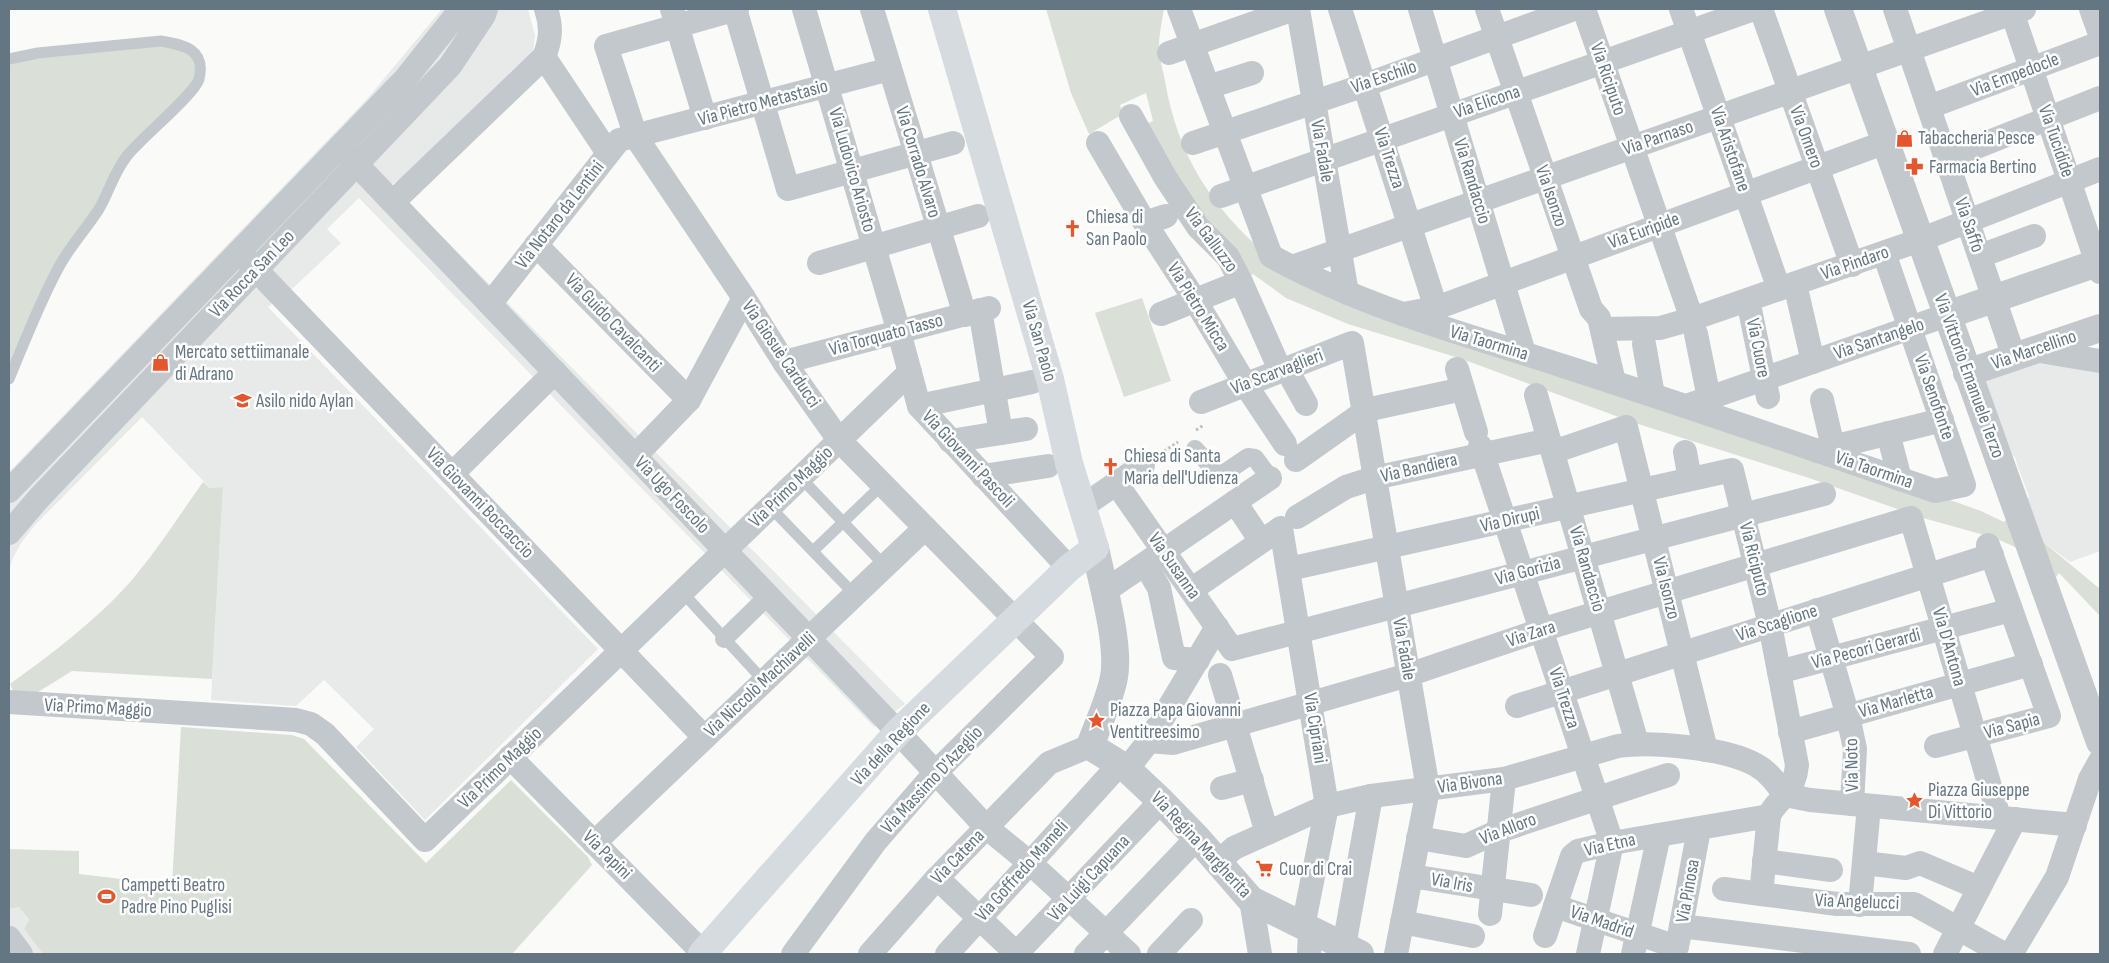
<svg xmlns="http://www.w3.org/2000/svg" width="2109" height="963" viewBox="0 0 2109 963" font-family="'Sofia Sans Condensed',sans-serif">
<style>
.built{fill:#e8e9e9}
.green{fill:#dadfd7}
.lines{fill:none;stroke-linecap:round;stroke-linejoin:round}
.path{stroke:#bbbfc2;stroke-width:3;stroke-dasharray:2.5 2.5;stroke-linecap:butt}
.service{stroke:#c3c8cc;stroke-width:11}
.pedestrian{stroke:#c3c8cc;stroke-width:18}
.minor{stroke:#c3c8cc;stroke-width:24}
.tertiary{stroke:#c3c8cc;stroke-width:28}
.secondary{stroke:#d6dbdf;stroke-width:28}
.labels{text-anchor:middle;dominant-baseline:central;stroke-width:5;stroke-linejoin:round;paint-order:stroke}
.street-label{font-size:19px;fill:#657683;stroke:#fff}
.poi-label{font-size:19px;fill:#657683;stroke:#fff;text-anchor:start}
</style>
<rect width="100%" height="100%" fill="#fafaf8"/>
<g class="built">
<polygon points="442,9 528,9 535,35 533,53 400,179 391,185 905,704 874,727 359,198 327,229 341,243 293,288 268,307 598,649 425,820 356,747 374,729 324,680 296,706 211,700 223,487 210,488 142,417 35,525 21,543 12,560 9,571 9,472 367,99"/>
<polygon points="2026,362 2100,372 2100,551 2070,562 2042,541 2027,502 2029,496 2018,467 2015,457 2009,453 1982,377"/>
<polygon points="19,907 29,921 24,929 43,954 9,954 9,909"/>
</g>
<g class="green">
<path d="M 1046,9 L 1164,9 C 1162,21 1159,34 1159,47 C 1159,58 1163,70 1165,81 C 1178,158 1214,211 1273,260 L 1981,511 L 2004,522 L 2007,519 L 2017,548 L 1995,538 L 1923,518 L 1809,478 L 1635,423 L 1462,359 L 1348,324 L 1286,298 L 1253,274 L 1247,277 L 1204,226 L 1144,125 L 1153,121 L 1146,93 L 1120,105 L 1123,114 L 1089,134 L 1071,93 Z"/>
<path d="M 161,46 C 184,52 199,50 194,79 L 102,194 L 9,368 L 9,64 L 22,60 Z"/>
<polygon points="1142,298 1171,381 1124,397 1095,313"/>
<path d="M 203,482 L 210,488 L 223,487 L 212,679 L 72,671 L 38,692 L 14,693 L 10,684 C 53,653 102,616 136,575 C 160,546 181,513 203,482 Z"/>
<polygon points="2042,541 2100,589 2100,616 2059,573 2056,577"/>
<polygon points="181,727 292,735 304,739 426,863 511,780 588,857 592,865 512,954 43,954 24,929 29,920 19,907 9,909 9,849 79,851 79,874 172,885"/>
</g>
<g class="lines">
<g class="path">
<polyline points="1196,430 1204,425"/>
<polyline points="1160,454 1178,442"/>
</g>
<g class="service">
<path d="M 9,59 L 38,53 L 161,41 C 184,45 206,49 199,79 C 195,94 140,139 127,156 C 114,172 109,192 99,209 C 87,228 71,245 60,265 C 40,301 25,341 9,379"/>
<polyline points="801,478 885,566"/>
<polyline points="770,507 855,595"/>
<polyline points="813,551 883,484"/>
<polyline points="682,592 764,681"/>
</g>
<g class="pedestrian">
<polyline points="1195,449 1220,476 1248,457 1255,458 1270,478"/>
<polyline points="724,639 768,596"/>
</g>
<g class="minor">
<polyline points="672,9 705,118"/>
<polyline points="735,9 788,189 953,143"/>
<polyline points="737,9 606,46 636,137 744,298 784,362 839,440 1052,657 935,773 876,841 793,954"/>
<polyline points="804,9 899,332 919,406 1069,568"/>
<polyline points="872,9 965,315"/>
<path d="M 1179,9 L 1271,256 C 1365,308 1462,333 1563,366 C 1688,406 1812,449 1935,491 L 1964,485 L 1884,253"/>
<polyline points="1298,9 1347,293"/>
<polyline points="1340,9 1436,308"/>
<polyline points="1420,9 1524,353"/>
<polyline points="1487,9 1591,309 1599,318 1614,382"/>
<polyline points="1584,9 1692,319"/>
<polyline points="1681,9 1779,289"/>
<polyline points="1761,9 1852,265"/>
<polyline points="1895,9 2014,357"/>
<polyline points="2011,9 2100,272"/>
<polyline points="2091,9 2100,34"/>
<polyline points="1169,53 1294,9"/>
<polyline points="544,57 608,153"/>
<polyline points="1208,87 1252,73"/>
<polyline points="1929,107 2100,43"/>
<polyline points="1131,116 1165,177 1198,227 1228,257 1241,282 1280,370"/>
<polyline points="1098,143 1145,223 1195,300 1245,384 1285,444"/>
<polyline points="1193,143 1365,85 1574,9"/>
<polyline points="340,147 898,732 986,827 1030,863 1129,954"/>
<polyline points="1946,159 2100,98"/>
<polyline points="1221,196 1754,9"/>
<path d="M 393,202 L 544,57 C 551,40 552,26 546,9"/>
<polyline points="1145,223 1166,216"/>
<polyline points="536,245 689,400"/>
<polyline points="239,252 704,737"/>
<polyline points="1980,256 2034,236"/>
<polyline points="819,263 978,216"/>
<polyline points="1292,267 2024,9"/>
<polyline points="1795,284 1813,362"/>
<polyline points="1748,300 1768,397"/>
<polyline points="490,304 619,140 890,69"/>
<polyline points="980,310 1001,433"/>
<polyline points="1161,314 1241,282"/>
<polyline points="1403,314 1436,308 1886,142"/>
<polyline points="1602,329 1660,328 1692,319 1920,240 2100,169"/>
<polyline points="1696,334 1709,398"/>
<polyline points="1644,344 1653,395"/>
<polyline points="2033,350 2100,361"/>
<polyline points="784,362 989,308"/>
<polyline points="1286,368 1306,404"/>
<polyline points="1457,369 1476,432"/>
<polyline points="1536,395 1637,743"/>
<polyline points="1822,400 1833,447"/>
<polyline points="1201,402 1352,343 1428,789 1396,954"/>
<polyline points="919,406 1032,382"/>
<polyline points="1686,406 1947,315"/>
<polyline points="1888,433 1900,479"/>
<polyline points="950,441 1026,429"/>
<polyline points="1480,446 1612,843 1588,954"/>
<polyline points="1817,451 1942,420"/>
<polyline points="1553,452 1626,427 1706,750"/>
<polyline points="1685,452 1690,479"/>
<polyline points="635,456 689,400 744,298"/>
<polyline points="1296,460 1364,412 1375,408 1463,389"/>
<polyline points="452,474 555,372"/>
<polyline points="983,476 1048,466"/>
<polyline points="1116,483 1232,649 1824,494"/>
<polyline points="9,491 406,78 461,9"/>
<polyline points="1235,502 1261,541"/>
<polyline points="1082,507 1143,465"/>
<polyline points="1297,517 1346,487 1374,478 1549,440"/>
<polyline points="9,533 39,498 450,66 484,15 486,9"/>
<polyline points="1145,564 1159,588 1174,658 1198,660"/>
<path d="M 1289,569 L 1732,470 L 1770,625 L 1797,765 C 1796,777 1792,787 1784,796 C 1778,803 1772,808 1769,816 L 1761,894 L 1837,904 L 1914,904 L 2004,954"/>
<polyline points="1191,590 1281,528 1327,806 1303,927"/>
<polyline points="1105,591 1270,478"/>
<polyline points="1817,610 1848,716 1855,749 1852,804"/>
<polyline points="1779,672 2011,610"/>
<polyline points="1220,675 1267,833"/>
<polyline points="9,702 296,720 311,724 325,734 425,840 910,372"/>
<polyline points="1517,706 1992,555"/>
<polyline points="1790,732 2031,664"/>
<polyline points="1149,741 1173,743 1408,675 1541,630 1911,518 1999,817"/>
<polyline points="1936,746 2049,716 1988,545"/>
<polyline points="510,757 703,953"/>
<polyline points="1127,769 1149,741 1217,627"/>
<polyline points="1222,788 1252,780"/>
<polyline points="1418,838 1466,846 1499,831 1668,775"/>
<polyline points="594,843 925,528"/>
<polyline points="1764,861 1831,870"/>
<path d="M 1218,862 L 1234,848 L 1327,806 L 1371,796 L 1504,779 L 1618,746 C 1652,741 1726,748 1756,765 C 1769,772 1777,784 1785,795 L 1810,800 L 2075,825"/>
<polyline points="1864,863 1906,868 1920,863 1979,888"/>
<polyline points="1411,876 1531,895"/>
<polyline points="937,878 1017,954"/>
<polyline points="1724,889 1761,894"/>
<polyline points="1251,900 1260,954"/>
<polyline points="1860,905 1869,806"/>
<polyline points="1555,906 1677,947"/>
<polyline points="1490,914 1504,779"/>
<polyline points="1402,922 1473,936"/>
<polyline points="1681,926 1909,954"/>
<polyline points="1545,936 1572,856 1578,851 1612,843 1769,816"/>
<polyline points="9,938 21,954"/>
<polyline points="1678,942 1699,829"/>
<polyline points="1344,946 1371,796"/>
<polyline points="870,954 937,878 1049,763 1090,746"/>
<polyline points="947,954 1120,764"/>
<polyline points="1016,954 1161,801"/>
<polyline points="1086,954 1197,838"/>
<polyline points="1159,954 1191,920"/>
<polyline points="1309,954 1310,931"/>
<polyline points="1633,954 1659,835"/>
<polyline points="1945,954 2015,819"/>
<polyline points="2011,954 2057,877 2090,779 2100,761"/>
</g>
<g class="tertiary">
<polyline points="1838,9 2100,742"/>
<polyline points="1947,315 2100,262"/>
<polyline points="1967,373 2100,328"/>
<path d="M 1095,548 C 1102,582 1120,644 1114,677 C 1111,696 1097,727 1090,746 L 1127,769 L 1161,801 L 1197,838 L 1251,900 L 1360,954"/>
</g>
<polyline class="secondary" points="702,954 898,732 1069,568 1095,548 1069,463 1050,379 942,9"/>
</g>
<defs>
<symbol id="shop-bare" viewBox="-9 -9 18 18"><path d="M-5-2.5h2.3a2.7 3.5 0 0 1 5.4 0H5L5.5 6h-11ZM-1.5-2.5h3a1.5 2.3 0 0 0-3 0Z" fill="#e4572e" stroke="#fff" stroke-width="2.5" paint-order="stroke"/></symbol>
<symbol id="pharmacy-bare" viewBox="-9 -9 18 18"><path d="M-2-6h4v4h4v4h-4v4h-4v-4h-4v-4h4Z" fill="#e4572e" stroke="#fff" stroke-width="2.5" paint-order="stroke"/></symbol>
<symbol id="church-bare" viewBox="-9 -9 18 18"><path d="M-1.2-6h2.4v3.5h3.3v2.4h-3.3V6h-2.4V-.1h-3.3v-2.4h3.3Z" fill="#e4572e" stroke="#fff" stroke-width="2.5" paint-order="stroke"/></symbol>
<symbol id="school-bare" viewBox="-9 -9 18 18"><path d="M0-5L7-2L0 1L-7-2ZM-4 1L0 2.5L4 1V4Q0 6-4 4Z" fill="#e4572e" stroke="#fff" stroke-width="2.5" paint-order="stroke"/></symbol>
<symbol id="sight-bare" viewBox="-9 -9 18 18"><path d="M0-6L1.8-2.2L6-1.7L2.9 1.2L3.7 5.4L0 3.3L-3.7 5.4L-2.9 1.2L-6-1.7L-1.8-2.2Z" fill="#e4572e" stroke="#fff" stroke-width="2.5" paint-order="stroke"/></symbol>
<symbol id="supermarket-bare" viewBox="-9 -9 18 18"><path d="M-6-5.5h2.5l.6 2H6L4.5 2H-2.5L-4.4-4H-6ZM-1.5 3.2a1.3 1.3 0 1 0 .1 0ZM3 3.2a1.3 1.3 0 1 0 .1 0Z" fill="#e4572e" stroke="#fff" stroke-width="2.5" paint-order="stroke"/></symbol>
<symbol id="stadium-bare" viewBox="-9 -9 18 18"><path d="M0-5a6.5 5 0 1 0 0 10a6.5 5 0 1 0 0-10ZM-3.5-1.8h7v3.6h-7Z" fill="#e4572e" stroke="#fff" stroke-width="2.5" paint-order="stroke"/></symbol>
</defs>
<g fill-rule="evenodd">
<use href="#shop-bare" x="1892" y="126" width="25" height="25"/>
<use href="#pharmacy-bare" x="1902" y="154" width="25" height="25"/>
<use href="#church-bare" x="1060" y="216" width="25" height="25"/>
<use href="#shop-bare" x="148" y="350" width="25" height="25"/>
<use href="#school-bare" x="230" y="388" width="25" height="25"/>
<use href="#church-bare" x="1098" y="454" width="25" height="25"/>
<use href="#sight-bare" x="1084" y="708" width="25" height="25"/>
<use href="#sight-bare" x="1902" y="788" width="25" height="25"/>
<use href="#supermarket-bare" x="1252" y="856" width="25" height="25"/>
<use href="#stadium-bare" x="94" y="884" width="25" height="25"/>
</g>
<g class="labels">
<g class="street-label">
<text transform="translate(2015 75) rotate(-21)">Via Empedocle</text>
<text transform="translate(1384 77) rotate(-19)">Via Eschilo</text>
<text transform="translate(1608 79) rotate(71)">Via Riciputo</text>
<text transform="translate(1487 102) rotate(-19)">Via Elicona</text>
<text transform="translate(763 103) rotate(-15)">Via Pietro Metastasio</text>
<text transform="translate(1806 137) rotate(70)">Via Omero</text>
<text transform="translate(1658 138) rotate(-19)">Via Parnaso</text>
<text transform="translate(2056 141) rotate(71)">Via Tucidide</text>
<text transform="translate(1730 149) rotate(71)">Via Aristofane</text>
<text transform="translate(1322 151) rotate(80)">Via Fadale</text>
<text transform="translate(1389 158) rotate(72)">Via Trezza</text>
<text transform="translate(918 162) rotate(73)">Via Corrado Alvaro</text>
<text transform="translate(852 170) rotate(74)">Via Ludovico Ariosto</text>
<text transform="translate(1472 181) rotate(73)">Via Randaccio</text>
<text transform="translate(1551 196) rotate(71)">Via Isonzo</text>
<text transform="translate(560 215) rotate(-52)">Via Notaro da Lentini</text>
<text transform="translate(1969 225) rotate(71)">Via Saffo</text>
<text transform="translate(1644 231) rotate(-20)">Via Euripide</text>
<text transform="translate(1211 240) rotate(53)">Via Galluzzo</text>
<text transform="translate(1855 263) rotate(-19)">Via Pindaro</text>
<text transform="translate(252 274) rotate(-46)">Via Rocca San Leo</text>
<text transform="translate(1198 307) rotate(58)">Via Pietro Micca</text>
<text transform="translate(613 323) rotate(46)">Via Guido Cavalcanti</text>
<text transform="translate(886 335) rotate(-15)">Via Torquato Tasso</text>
<text transform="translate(1879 339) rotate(-19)">Via Santangelo</text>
<text transform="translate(1039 341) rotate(74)">Via San Paolo</text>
<text transform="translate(1489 343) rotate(17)">Via Taormina</text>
<text transform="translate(1758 348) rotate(79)">Via Cuore</text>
<text transform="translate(2034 350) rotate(-19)">Via Marcellino</text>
<text transform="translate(781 354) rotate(56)">Via Giosuè Carducci</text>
<text transform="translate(1277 372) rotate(-21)">Via Scarvaglieri</text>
<text transform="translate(1969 376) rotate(70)">Via Vittorio Emanuele Terzo</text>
<text transform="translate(1934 397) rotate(71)">Via Senofonte</text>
<text transform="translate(968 459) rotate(47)">Via Giovanni Pascoli</text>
<text transform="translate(1419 468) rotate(-13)">Via Bandiera</text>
<text transform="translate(1874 470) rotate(19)">Via Taormina</text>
<text transform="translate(791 487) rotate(-44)">Via Primo Maggio</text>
<text transform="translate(672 495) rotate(46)">Via Ugo Foscolo</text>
<text transform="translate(480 503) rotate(46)">Via Giovanni Boccaccio</text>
<text transform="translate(1510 520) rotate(-13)">Via Dirupi</text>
<text transform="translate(1754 559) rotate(76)">Via Riciputo</text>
<text transform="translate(1174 566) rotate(55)">Via Susanna</text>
<text transform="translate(1587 569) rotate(74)">Via Randaccio</text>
<text transform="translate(1528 571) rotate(-15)">Via Gorizia</text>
<text transform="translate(1666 588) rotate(76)">Via Isonzo</text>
<text transform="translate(1777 623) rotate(-18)">Via Scaglione</text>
<text transform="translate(1531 634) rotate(-18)">Via Zara</text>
<text transform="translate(1949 647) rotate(74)">Via D'Antona</text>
<text transform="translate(1404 649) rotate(80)">Via Fadale</text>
<text transform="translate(1866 649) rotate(-15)">Via Pecori Gerardi</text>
<text transform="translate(760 685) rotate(-43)">Via Niccolò Machiavelli</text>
<text transform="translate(1564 698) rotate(72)">Via Trezza</text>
<text transform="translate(1896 702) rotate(-16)">Via Marletta</text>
<text transform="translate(98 708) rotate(3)">Via Primo Maggio</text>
<text transform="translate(2012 726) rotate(-15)">Via Sapia</text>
<text transform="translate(1315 728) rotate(81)">Via Cipriani</text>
<text transform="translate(891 744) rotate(-47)">Via della Regione</text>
<text transform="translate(1852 765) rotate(-91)">Via Noto</text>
<text transform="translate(500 768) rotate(-44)">Via Primo Maggio</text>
<text transform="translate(932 780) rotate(-47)">Via Massimo D'Azeglio</text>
<text transform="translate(1470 783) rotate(-8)">Via Bivona</text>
<text transform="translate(1508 829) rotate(-21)">Via Alloro</text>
<text transform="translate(1201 845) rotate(47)">Via Regina Margherita</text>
<text transform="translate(1610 845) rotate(-13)">Via Etna</text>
<text transform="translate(607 855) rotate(45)">Via Papini</text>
<text transform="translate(958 857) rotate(-46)">Via Catena</text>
<text transform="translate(1022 871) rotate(-48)">Via Goffredo Mameli</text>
<text transform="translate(1089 878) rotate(-47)">Via Luigi Capuana</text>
<text transform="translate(1452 883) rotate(10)">Via Iris</text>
<text transform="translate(1688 891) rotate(-80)">Via Pinosa</text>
<text transform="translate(1857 902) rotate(2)">Via Angelucci</text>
<text transform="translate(1602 922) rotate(19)">Via Madrid</text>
</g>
<g class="poi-label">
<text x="1918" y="138">Tabaccheria Pesce</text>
<text x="1929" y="167">Farmacia Bertino</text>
<text x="1086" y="217">Chiesa di<tspan x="1086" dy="22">San Paolo</tspan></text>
<text x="175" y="352">Mercato settiimanale<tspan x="175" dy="22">di Adrano</tspan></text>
<text x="256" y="401">Asilo nido Aylan</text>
<text x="1124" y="456">Chiesa di Santa<tspan x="1124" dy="22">Maria dell'Udienza</tspan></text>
<text x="1110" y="710">Piazza Papa Giovanni<tspan x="1110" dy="22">Ventitreesimo</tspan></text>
<text x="1928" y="790">Piazza Giuseppe<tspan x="1928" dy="22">Di Vittorio</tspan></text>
<text x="1279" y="869">Cuor di Crai</text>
<text x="121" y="885">Campetti Beatro<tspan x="121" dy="22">Padre Pino Puglisi</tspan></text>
</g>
</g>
<rect width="2109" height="963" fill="none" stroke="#657683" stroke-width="20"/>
</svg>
